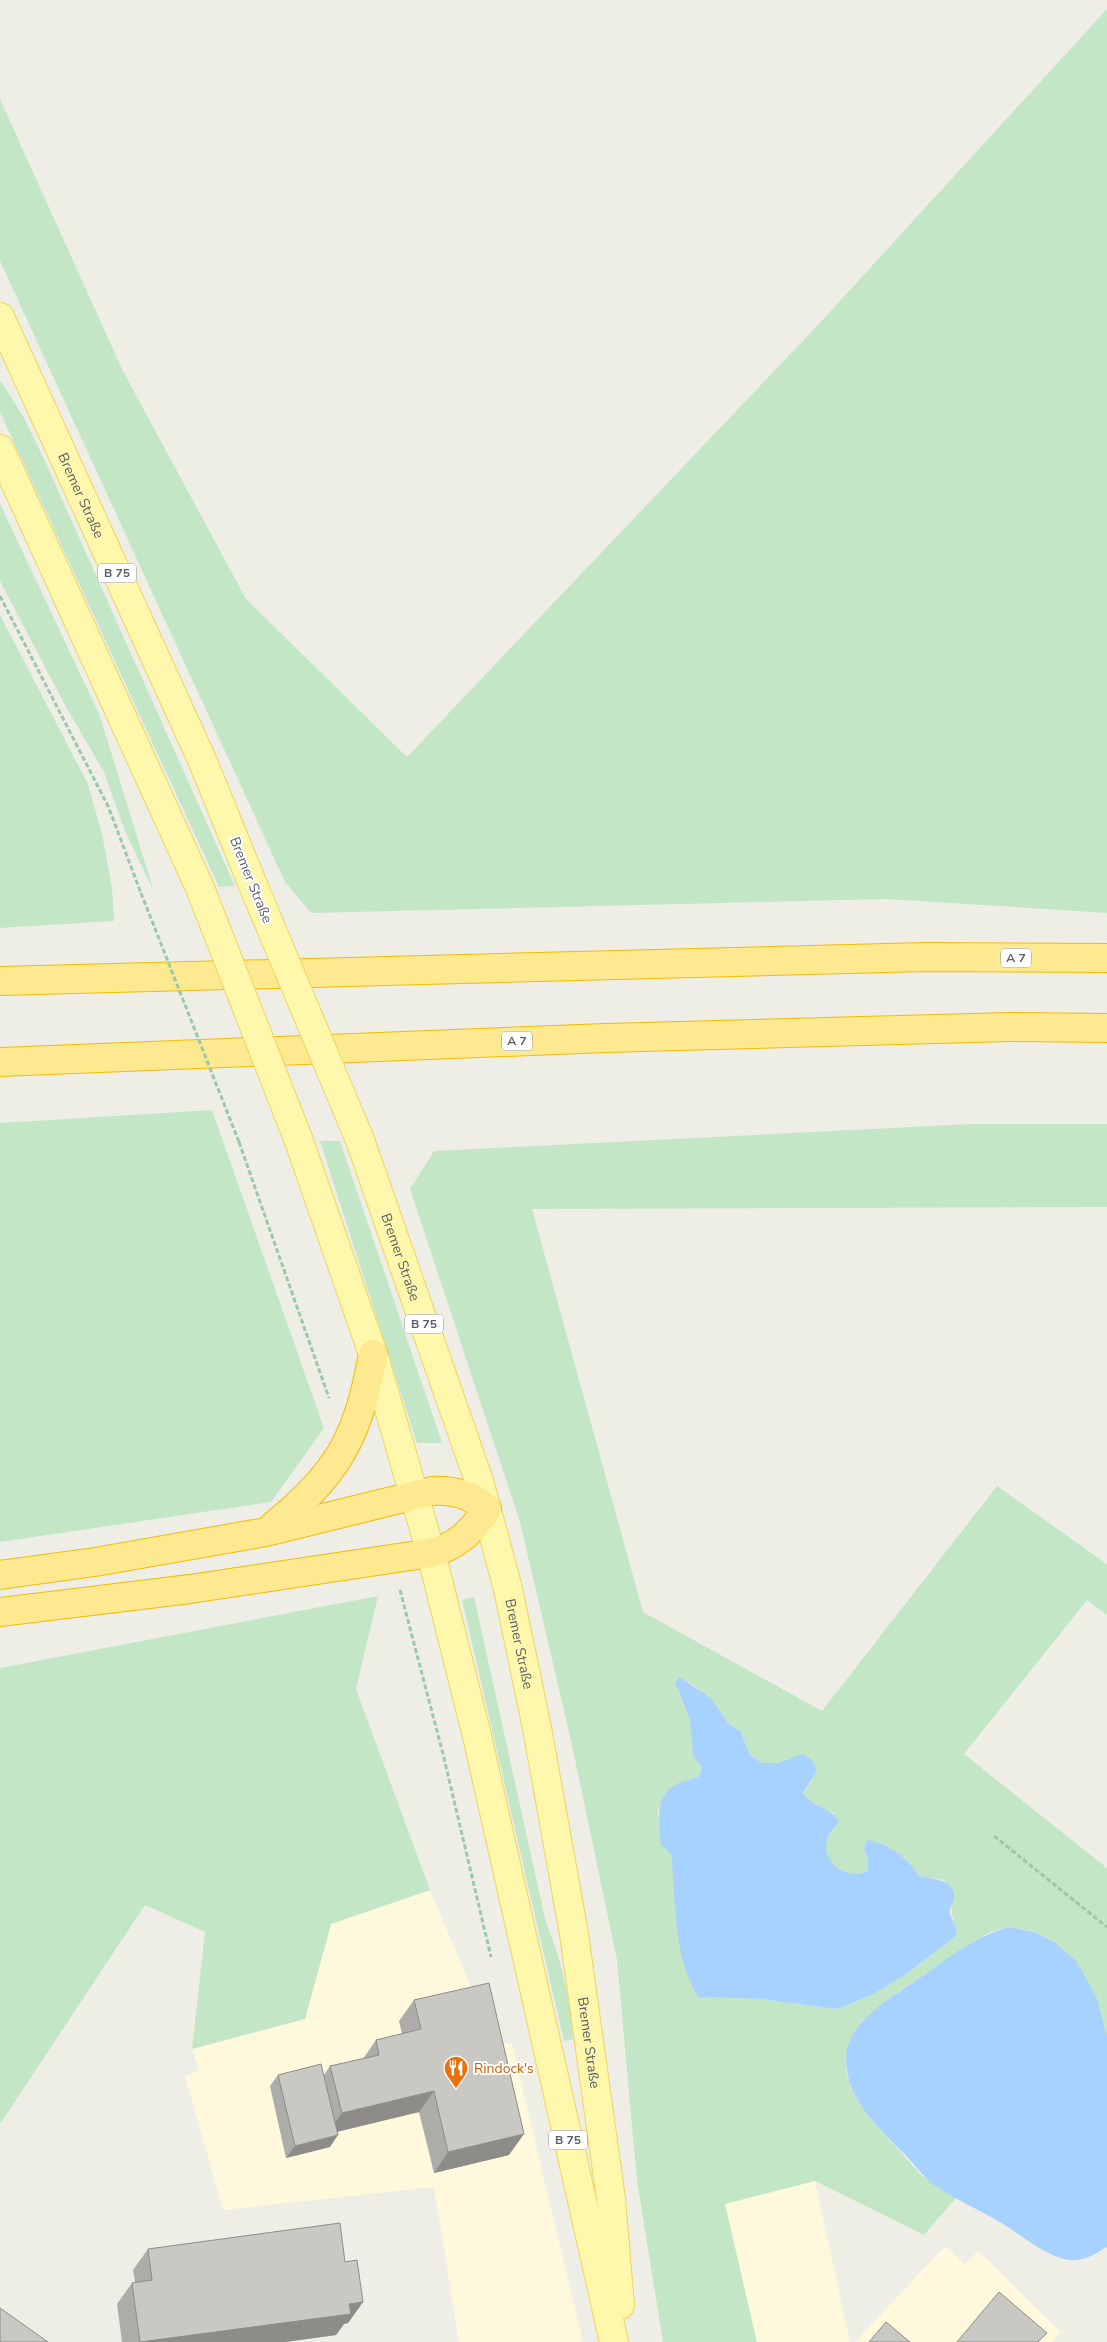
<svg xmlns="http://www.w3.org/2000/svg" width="1107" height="2342" viewBox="0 0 1107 2342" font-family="'Nunito Sans',sans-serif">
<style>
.commercial{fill:#fef8dd}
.green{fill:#c3e7c6;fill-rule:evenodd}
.water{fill:#a7d1fe}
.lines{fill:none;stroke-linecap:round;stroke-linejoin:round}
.major-casing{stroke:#f0d35e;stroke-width:30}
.highway-casing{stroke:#f3bb03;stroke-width:30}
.path{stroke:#9cc7ac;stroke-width:3;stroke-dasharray:5 2.5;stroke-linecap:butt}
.major{stroke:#fef7ac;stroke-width:28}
.highway{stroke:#fce990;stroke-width:28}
.major-bridge-casing{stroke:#f0d35e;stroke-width:30;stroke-linecap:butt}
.path-bridge{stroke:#9cc7ac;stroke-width:3;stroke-dasharray:5 2.5;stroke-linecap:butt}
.major-bridge{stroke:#fef7ac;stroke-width:28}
.wall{fill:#aeaca8}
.shaded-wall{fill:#8d8c88}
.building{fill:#cac8c3;stroke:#8d8c88}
.labels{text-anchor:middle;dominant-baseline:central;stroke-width:4;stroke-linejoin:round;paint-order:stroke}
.shield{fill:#fff;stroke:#8e9094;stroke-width:1}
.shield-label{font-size:12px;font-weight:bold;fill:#5d6066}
.street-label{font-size:14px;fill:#5d6066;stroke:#fff}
.food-label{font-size:14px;fill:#c56008;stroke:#fff;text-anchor:start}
</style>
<rect width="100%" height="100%" fill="#efeee6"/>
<g class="commercial">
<polygon points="430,1890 495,2043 512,2044 583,2342 459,2342 434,2187 223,2210 185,2076 199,2071 192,2049 305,2019 331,1924"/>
<polygon points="716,2175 815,2181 850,2342 753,2342"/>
<polygon points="945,2246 965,2264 978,2251 1061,2332 1052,2342 855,2342"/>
</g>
<g class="green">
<polygon points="1107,9 1107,913 887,899 311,913 285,882 0,261 0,99 122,369 246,599 407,757 816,327"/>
<polygon points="0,380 23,416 44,459 235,886 219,887 0,412"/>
<polygon points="0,504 100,716 154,892 125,831 104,772 66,707 0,581"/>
<polygon points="0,615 88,784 102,834 112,888 114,921 0,928"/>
<polygon points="212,1110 324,1428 271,1502 0,1542 0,1123"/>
<path d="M 970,1124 L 1107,1124 L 1107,1207 L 532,1209 L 643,1612 L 822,1711 L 997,1486 L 1107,1564 L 1107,1615 L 1087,1600 L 964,1754 L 1107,1868 L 1107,2036 L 1097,1998 L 1053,1941 L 1035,1932 L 1009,1927 L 990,1932 L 896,1993 L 862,2021 L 847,2048 L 846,2072 L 855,2096 L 870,2118 L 921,2175 L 956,2198 L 924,2235 L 815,2181 L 725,2204 L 757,2342 L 663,2342 L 637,2181 L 617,1960 L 572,1745 L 520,1522 L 410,1189 L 434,1151 ZM 689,1682 L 704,1693 L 728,1723 L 741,1732 L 750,1755 L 762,1763 L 777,1763 L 790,1758 L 812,1781 L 803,1793 L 810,1803 L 834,1813 C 831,1823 827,1834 826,1844 C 825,1868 849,1878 868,1871 L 868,1860 L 864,1849 C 889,1854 906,1853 919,1876 L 944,1880 L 954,1899 C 947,1913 956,1921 957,1935 L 905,1975 L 872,1995 L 837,2009 L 761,1999 L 699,1997 L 680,1947 L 671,1854 L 660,1827 L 658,1811 L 663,1800 L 675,1785 L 698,1777 L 702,1768 L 693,1756 L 690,1719 L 678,1691 Z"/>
<polygon points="320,1141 340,1141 442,1443 417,1443"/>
<polygon points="378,1596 356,1689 430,1890 331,1924 305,2019 192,2049 205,1932 145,1905 0,2124 0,1668"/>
<path d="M 474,1597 L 546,1923 C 563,1963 569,1997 573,2039 L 564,2041 L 462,1600 Z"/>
</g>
<g class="water">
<path d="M 679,1677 L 704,1693 L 713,1701 L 728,1723 L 741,1732 L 750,1755 L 762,1763 L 777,1763 L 803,1754 L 812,1760 L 817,1771 L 803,1793 C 815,1810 830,1806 839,1821 C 834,1828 826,1836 826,1846 C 827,1868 850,1879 868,1871 L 868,1860 L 864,1849 L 867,1840 C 888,1843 909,1859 919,1876 C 933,1879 956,1879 954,1899 C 953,1904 949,1907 950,1913 C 952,1922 956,1923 957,1935 L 905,1975 L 872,1995 L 837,2009 L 761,1999 L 698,1997 C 673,1956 676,1901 671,1854 L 661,1845 C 660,1824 653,1798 675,1785 C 681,1781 691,1780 698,1777 L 702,1768 L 693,1756 L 690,1719 L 675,1683 Z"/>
<path d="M 1009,1927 L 1034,1932 L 1053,1941 L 1076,1961 L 1097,1998 L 1107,2036 L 1107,2247 C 1095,2254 1083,2262 1069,2260 C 1042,2255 1022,2235 1000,2222 C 979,2210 957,2200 937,2187 C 925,2179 919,2170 910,2160 C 881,2129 840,2097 847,2050 C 852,2020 894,1995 918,1979 C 946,1960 975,1936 1009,1927 Z"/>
</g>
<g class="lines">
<defs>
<g id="major">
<path id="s1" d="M 0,317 L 203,762 L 253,885"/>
<polyline points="0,449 200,888"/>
<path id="s2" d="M 360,1140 L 479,1481 L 508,1589 L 537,1728 L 574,1934 L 611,2199 L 620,2305"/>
<polyline points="299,1141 373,1354 431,1553 477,1736 614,2342"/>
</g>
<g id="highway">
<polyline points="0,981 925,957 1107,958"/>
<polyline points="0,1062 606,1038 1009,1027 1107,1028"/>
<path d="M 273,1526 C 339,1473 358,1437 373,1354"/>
<path d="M 0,1575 L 95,1562 L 266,1532 L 432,1491 C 453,1490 471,1494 487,1509 C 472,1531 458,1546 431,1553 L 190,1589 L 0,1612"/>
</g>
</defs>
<use href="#major" class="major-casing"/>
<use href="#highway" class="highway-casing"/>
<g class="path">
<polyline points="0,596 108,806 141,893"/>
<polyline points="239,1142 329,1398"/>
<polyline points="400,1590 443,1754 491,1957"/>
<polyline points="994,1836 1107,1927"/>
</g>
<use href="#major" class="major"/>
<use href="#highway" class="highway"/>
<defs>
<g id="major-bridge">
<polyline points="253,885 360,1140"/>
<polyline points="200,888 299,1141"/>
</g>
</defs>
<use href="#major-bridge" class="major-bridge-casing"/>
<polyline class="path-bridge" points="141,893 239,1142"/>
<use href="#major-bridge" class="major-bridge"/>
</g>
<g class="wall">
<polygon points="414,2000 509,2155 434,2173 419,2112 337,2132 330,2147 286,2158 270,2086 278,2075 324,2075 330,2066 363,2059 376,2040 402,2034 399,2021"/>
<polygon points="148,2249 345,2262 363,2302 348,2323 344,2324 336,2335 285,2342 122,2342 117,2304 132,2283 135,2282 133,2270"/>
</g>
<g class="shaded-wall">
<polygon points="434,2091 419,2112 327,2134 342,2113"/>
<polygon points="524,2134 509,2155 434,2173 448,2152"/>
<polygon points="338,2135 330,2147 286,2158 295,2146"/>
<polygon points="363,2302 348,2323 344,2324 336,2335 285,2342 140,2342 349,2304"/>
</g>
<g class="building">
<polygon points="489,1983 524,2134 448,2152 434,2091 342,2113 330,2066 379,2055 376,2040 421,2029 414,2000"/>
<polygon points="321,2064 338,2135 295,2146 278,2075"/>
<polygon points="340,2223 345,2262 357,2260 363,2302 349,2304 351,2314 140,2342 132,2283 152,2280 148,2249"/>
<polygon points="999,2292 1047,2333 1038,2342 957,2342"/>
<polygon points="0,2308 48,2342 0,2342"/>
<polygon points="886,2322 910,2342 869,2342"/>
</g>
<defs>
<symbol id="restaurant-pin" viewBox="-11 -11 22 30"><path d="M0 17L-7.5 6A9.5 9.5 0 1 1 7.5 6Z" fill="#e8710a" stroke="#fff"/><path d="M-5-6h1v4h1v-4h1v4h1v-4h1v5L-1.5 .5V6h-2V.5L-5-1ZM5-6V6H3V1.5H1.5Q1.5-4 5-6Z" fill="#fff"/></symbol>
</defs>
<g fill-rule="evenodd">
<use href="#restaurant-pin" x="442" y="2054" width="28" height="38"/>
</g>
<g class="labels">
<g class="shield">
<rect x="98" y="563.5" width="38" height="19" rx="4"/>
<rect x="1001" y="948.5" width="30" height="19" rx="4"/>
<rect x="502" y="1031.5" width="30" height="19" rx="4"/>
<rect x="405" y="1314.5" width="38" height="19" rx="4"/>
<rect x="549" y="2130.5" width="38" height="19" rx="4"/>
</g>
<g class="shield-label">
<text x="117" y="573">B 75</text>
<text x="1016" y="958">A 7</text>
<text x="517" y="1041">A 7</text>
<text x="424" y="1324">B 75</text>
<text x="568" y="2140">B 75</text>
</g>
<g class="street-label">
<text stroke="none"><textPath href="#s1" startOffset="196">Bremer Straße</textPath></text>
<text transform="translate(251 880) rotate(68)">Bremer Straße</text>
<text stroke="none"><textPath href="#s2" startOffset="124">Bremer Straße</textPath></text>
<text stroke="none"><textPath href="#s2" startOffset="529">Bremer Straße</textPath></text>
<text stroke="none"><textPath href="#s2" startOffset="934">Bremer Straße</textPath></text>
</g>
<g class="food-label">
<text x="474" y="2068">Rindock's</text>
</g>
</g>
</svg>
